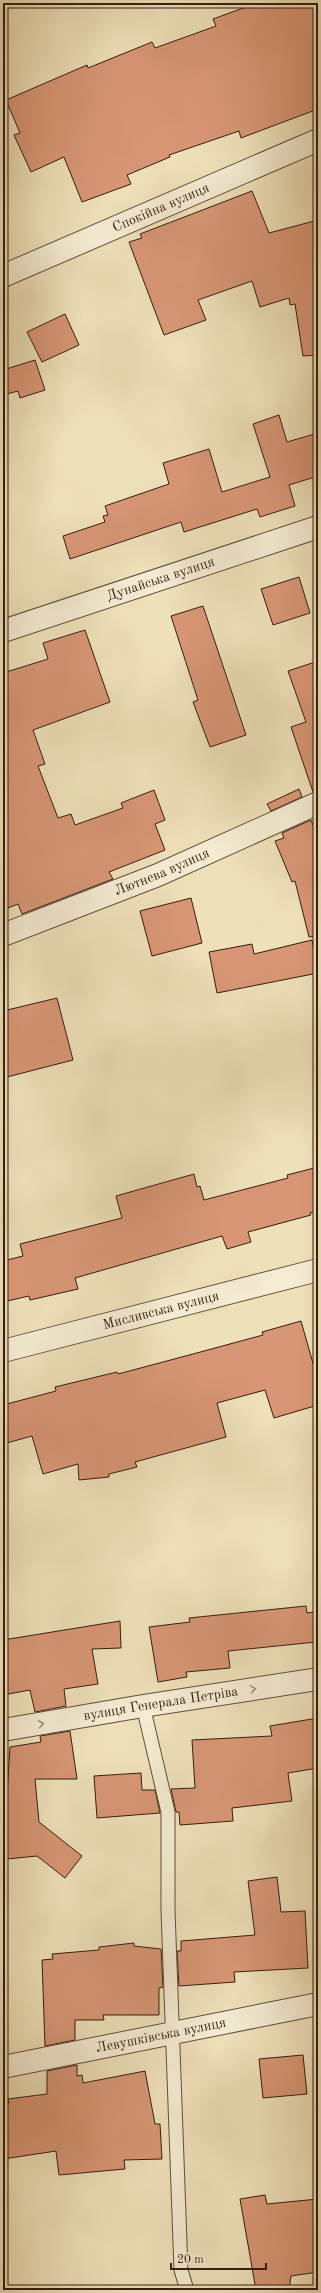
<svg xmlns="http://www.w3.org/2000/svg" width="321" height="2293" viewBox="0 0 321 2293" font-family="'Old Standard TT',serif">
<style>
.building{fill:#d89675;stroke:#351c12}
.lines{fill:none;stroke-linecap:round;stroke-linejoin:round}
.lane-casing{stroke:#634d3c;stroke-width:15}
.street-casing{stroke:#634d3c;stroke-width:24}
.lane{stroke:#f4ebd2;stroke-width:13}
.street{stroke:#f4ebd2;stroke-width:22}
.oneway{stroke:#9e8e7c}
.labels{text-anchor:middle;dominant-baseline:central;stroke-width:3;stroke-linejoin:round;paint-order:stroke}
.street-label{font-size:14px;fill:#351c12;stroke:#f4ebd2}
</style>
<rect width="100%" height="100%" fill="#eee0b9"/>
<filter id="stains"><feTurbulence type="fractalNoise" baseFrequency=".005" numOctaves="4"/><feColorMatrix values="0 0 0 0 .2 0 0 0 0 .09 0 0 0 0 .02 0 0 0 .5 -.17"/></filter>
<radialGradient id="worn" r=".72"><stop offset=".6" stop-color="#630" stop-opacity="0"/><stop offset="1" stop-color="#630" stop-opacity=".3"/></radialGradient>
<g class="building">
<polygon points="257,3 318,3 318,109 241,138 239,131 169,155 170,157 127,175 131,184 82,202 64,157 31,172 14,135 20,133 6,100 87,65 88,68 152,42 155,48 216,26 213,19"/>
<polygon points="252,191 269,233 318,220 318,256 314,258 318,284 318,355 303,356 295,304 290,305 289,298 260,307 252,281 198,300 206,320 164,335 129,242 142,238 140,234"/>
<polygon points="65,314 79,345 42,362 27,332"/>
<polygon points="35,360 45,390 20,398 18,391 3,395 3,370"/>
<polygon points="279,415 287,442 318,433 318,476 289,485 295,506 260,517 257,509 184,532 181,522 70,559 63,536 105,522 103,516 108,515 105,506 169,484 163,463 209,449 222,492 270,477 253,424"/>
<polygon points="299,577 310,613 273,625 261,589"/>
<polygon points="203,606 246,735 210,747 193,702 198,700 171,616"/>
<polygon points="85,630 110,702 33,730 45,764 38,766 58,818 71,814 75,825 123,808 121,803 154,790 165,820 155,824 165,850 109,872 113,879 22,914 18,904 3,910 3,673 48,659 43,643"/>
<polygon points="318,661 318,791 313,792 291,727 306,722 288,671"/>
<polygon points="299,789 302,797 271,811 267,804"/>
<polygon points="311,820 318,838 318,936 309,937 295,881 292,882 275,841 284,838 282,833"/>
<polygon points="191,898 202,943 152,956 140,911"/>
<polygon points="312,940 318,973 217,993 209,952 252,944 254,954"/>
<polygon points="57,998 73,1060 3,1078 3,1011"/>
<polygon points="318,1167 318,1210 310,1213 311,1215 248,1232 251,1242 227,1249 222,1236 75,1278 78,1289 30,1300 29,1296 3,1302 3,1261 23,1256 20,1244 122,1218 116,1196 194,1174 197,1187 200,1186 204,1200 288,1178 287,1175"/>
<polygon points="301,1321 318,1381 318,1405 274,1418 265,1390 217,1403 226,1437 135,1462 137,1467 109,1474 109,1477 79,1480 78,1464 43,1474 32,1436 3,1444 3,1405 56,1391 55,1387 117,1372 118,1374 193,1354 263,1335 262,1332"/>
<polygon points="306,1606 307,1613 314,1612 316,1642 228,1651 230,1668 186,1672 187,1677 158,1682 149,1627 190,1622 189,1618"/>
<polygon points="120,1621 121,1648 92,1649 98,1684 64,1689 66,1706 35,1712 30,1690 3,1695 3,1640"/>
<polygon points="318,1718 318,1768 288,1773 292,1801 232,1808 233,1821 180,1825 179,1812 176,1812 171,1789 195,1788 192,1740 272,1736 270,1726"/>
<polygon points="70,1731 77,1779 35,1779 39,1822 82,1856 65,1878 37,1856 7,1859 6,1843 3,1843 3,1812 6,1812 10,1747 41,1742 40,1736"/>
<polygon points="141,1773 142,1790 155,1790 160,1813 97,1818 94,1776"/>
<polygon points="277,1877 281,1912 305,1911 308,1968 234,1972 235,1982 179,1986 177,1951 181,1951 181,1941 255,1935 248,1881"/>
<polygon points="134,1943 134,1946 161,1949 163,1987 159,1988 159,2015 103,2015 104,2020 75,2020 75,2040 45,2046 42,1960 53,1959 52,1954 99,1950 99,1947"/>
<polygon points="303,2055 307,2094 263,2098 259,2059"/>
<polygon points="77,2065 77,2076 82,2075 83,2083 145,2071 155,2124 160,2124 162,2159 124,2160 125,2169 59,2175 56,2151 3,2159 3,2104 9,2103 8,2099 47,2094 47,2071"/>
<polygon points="265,2195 267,2204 318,2199 318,2272 291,2276 289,2290 256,2290 240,2199"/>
</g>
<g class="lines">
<defs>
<polyline id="lane" points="143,1706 168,1812 168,1910 181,2270 187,2290"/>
<g id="street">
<path id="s1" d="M 3,276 L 318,140"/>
<path id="s2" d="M 3,631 L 318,527"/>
<path id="s3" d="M 3,935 L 158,875 L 318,803"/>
<path id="s4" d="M 3,1351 L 318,1270"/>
<path id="s5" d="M 3,1730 L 143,1706 L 318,1679"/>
<path id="s6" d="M 3,2067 L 318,2004"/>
</g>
</defs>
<use href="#lane" class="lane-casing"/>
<use href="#street" class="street-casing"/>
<use href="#lane" class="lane"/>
<use href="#street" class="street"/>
</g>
<defs><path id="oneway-chevron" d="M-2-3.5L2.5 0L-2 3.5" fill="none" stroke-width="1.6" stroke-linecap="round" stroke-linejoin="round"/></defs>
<g class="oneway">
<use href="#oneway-chevron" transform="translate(253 1689) rotate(-9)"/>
<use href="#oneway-chevron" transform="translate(41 1724) rotate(-10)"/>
</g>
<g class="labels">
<g class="street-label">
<text stroke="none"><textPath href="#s1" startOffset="172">Спокійна вулиця</textPath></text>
<text stroke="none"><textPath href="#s2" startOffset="166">Дунайська вулиця</textPath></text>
<text stroke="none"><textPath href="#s3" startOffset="171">Лютнева вулиця</textPath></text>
<text stroke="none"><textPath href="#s4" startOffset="163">Мисливська вулиця</textPath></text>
<text stroke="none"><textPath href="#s5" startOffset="160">вулиця Генерала Петріва</textPath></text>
<text stroke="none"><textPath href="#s6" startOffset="161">Левушківська вулиця</textPath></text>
</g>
</g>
<rect width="321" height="2293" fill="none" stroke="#eee0b9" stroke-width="16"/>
<rect x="4" y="4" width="313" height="2285" fill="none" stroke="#351c12" stroke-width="2"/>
<rect x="8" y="8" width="305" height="2277" fill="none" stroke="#351c12"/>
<path d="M171 2263v6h95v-6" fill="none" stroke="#351c12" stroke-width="2"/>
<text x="177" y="2263" font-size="12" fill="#351c12" stroke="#f4ebd2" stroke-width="3" paint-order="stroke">20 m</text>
<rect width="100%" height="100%" filter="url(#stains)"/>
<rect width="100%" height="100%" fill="url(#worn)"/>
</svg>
